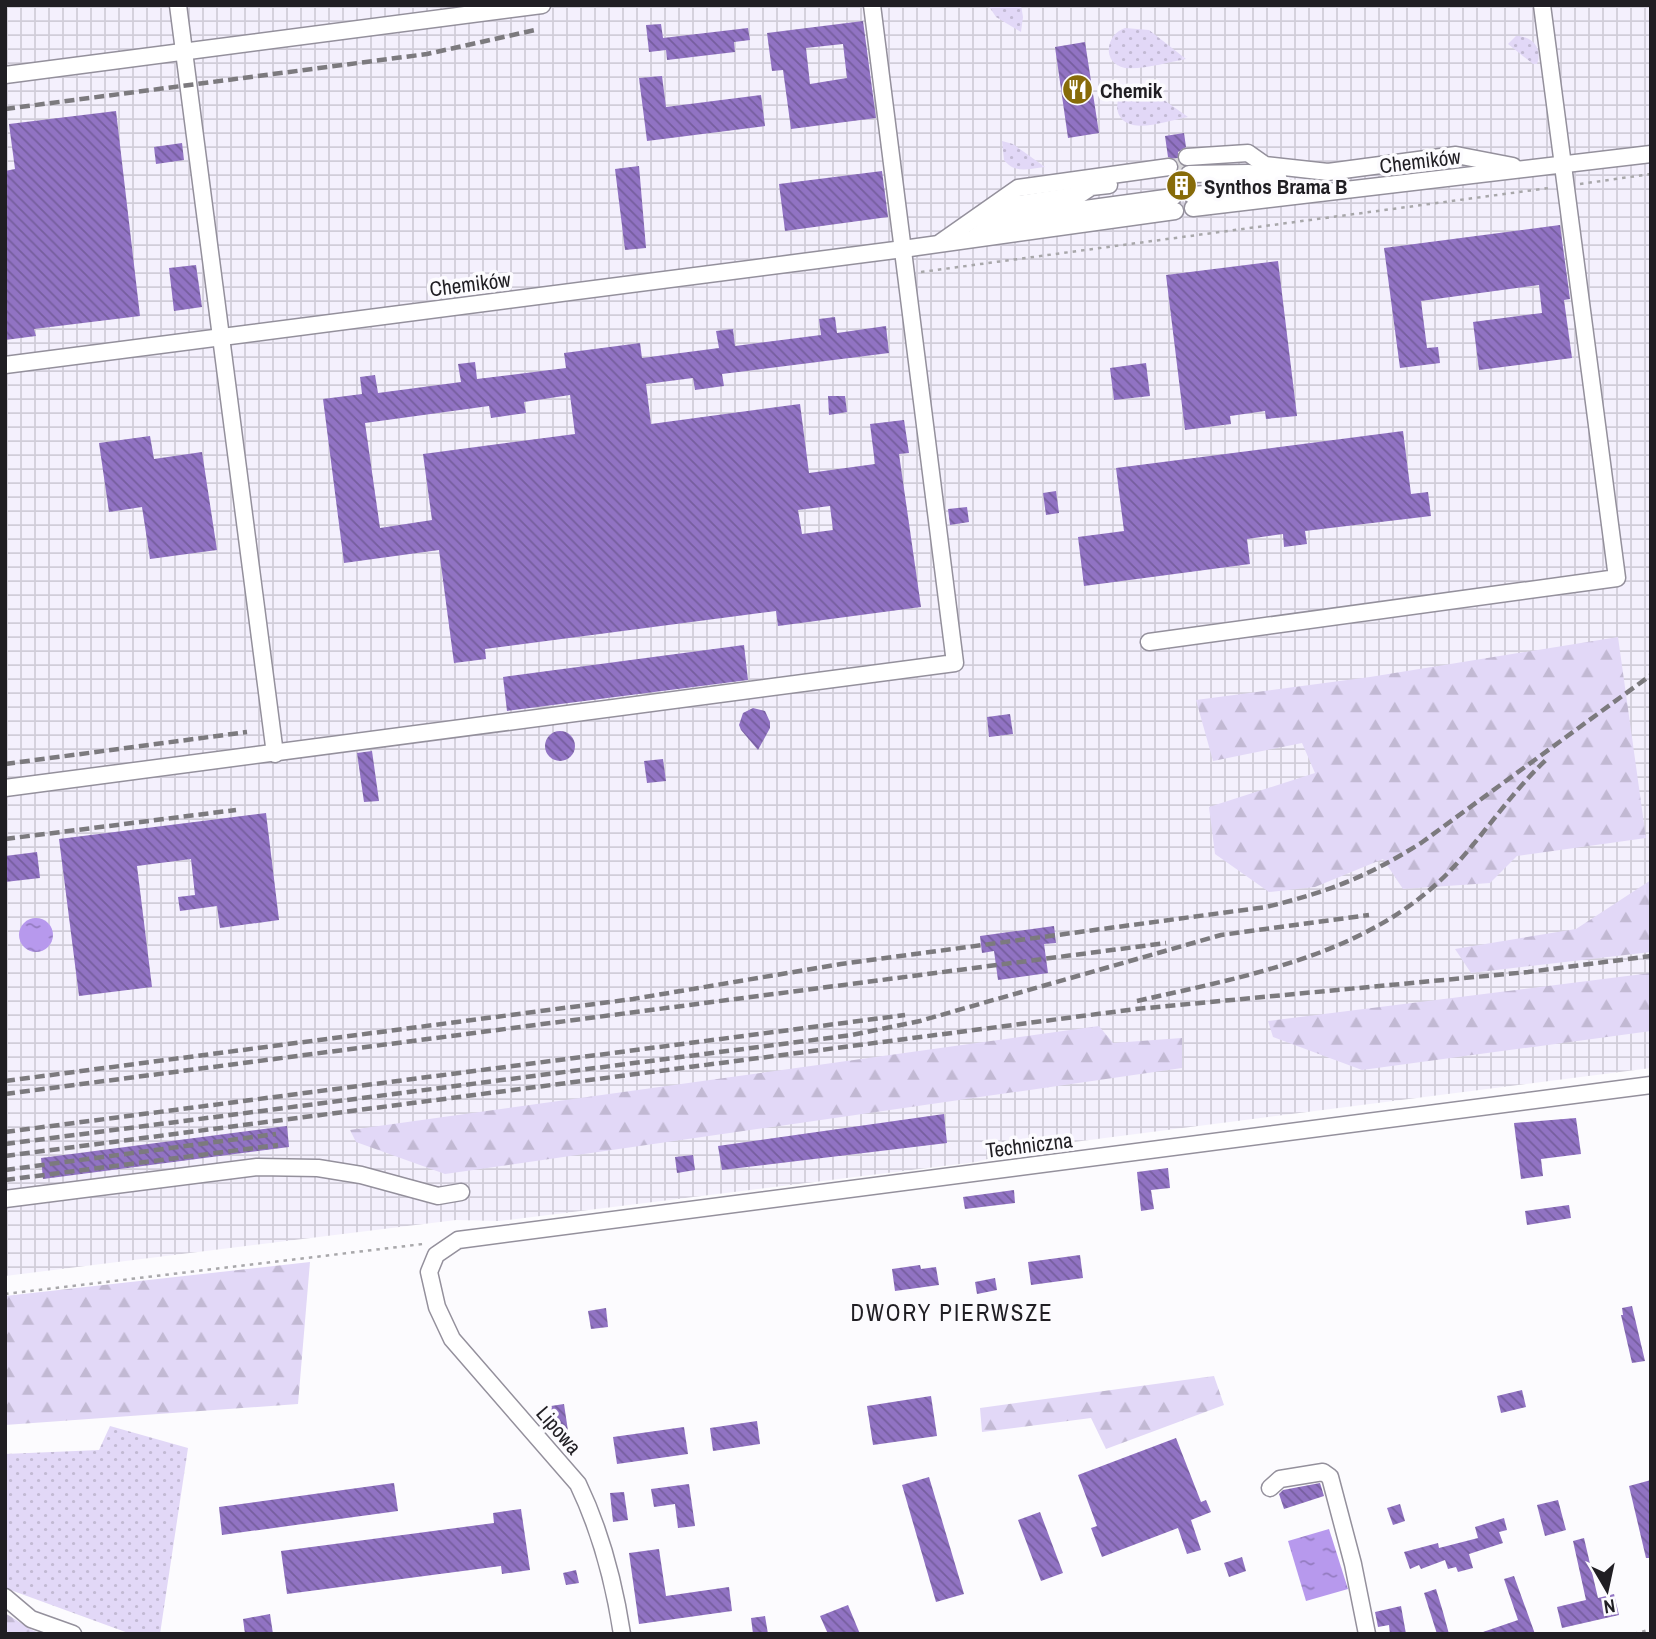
<svg xmlns="http://www.w3.org/2000/svg" width="1656" height="1639" viewBox="0 0 1656 1639" font-family="'Archivo Narrow',sans-serif">
<style>
.industrial{fill:url(#industrial-grid)}
.grass{fill:url(#grass-dots)}
.forest{fill:url(#forest-firs)}
.water{fill:url(#water-ripples)}
.building{fill:url(#building-back-hatch);fill-rule:evenodd}
.lines{fill:none;stroke-linecap:round;stroke-linejoin:round}
.minor-tunnel{stroke:#dbdadd;stroke-width:16;stroke-dasharray:16 8;stroke-linecap:butt}
.minor-casing{stroke:#94909c;stroke-width:19}
.path{stroke:#a8a7aa;stroke-width:2.5;stroke-dasharray:3.5 5;stroke-linecap:butt}
.minor{stroke:#fff;stroke-width:16}
.rail{stroke:#7c7a7e;stroke-width:4.5;stroke-dasharray:10 5;stroke-linecap:butt}
.labels{text-anchor:middle;dominant-baseline:central;stroke-width:7;stroke-linejoin:round;paint-order:stroke}
.poi-label{font-size:21px;font-weight:bold;fill:#201e23;stroke:#fcfbfe;text-anchor:start}
.street-label{font-size:21px;fill:#201e23;stroke:#fcfbfe}
.neighbourhood-label{font-size:23px;letter-spacing:2px;fill:#201e23;stroke:#fcfbfe}
</style>
<defs>
<pattern id="industrial-grid" width="8" height="8" patternUnits="userSpaceOnUse" patternTransform="scale(1.75)"><rect width="8" height="8" fill="#f4f0fd"/><path d="M0 4h8M4 0v8" fill="none" stroke="#d1cdd9"/></pattern>
<pattern id="grass-dots" width="8" height="8" patternUnits="userSpaceOnUse" patternTransform="scale(1.75)"><rect width="8" height="8" fill="#e2d8f7"/><path d="M2 2h.1M6 6h.1" fill="none" stroke="#c2b9d3" stroke-width="1.8" stroke-linecap="round"/></pattern>
<pattern id="forest-firs" width="22" height="20" patternUnits="userSpaceOnUse" patternTransform="scale(1.75)"><rect width="22" height="20" fill="#e2d8f7"/><path d="M5 1l3.5 6h-7zM16 11l3.5 6h-7z" fill="#c2b9d3"/></pattern>
<pattern id="water-ripples" width="26" height="14" patternUnits="userSpaceOnUse" patternTransform="scale(1.75)"><rect width="26" height="14" fill="#b799ed"/><path d="M2 4q2-2 4 0t4 0M15 11q2-2 4 0t4 0" fill="none" stroke="#947cc0"/></pattern>
<pattern id="building-back-hatch" width="6" height="6" patternUnits="userSpaceOnUse" patternTransform="scale(1.75)"><rect width="6" height="6" fill="#9173c3"/><path d="M-1 5l2 2M0 0l6 6M5-1l2 2" fill="none" stroke="#765e9e"/></pattern>
</defs>
<rect width="100%" height="100%" fill="#fcfbfe"/>
<polygon class="industrial" points="5,5 1651,5 1651,1068 1035,1147 976,1162 499,1221 456,1220 5,1276"/>
<g class="grass">
<polygon points="988,5 1021,5 1023,17 1021,32 996,17"/>
<path d="M 1125,28 L 1149,30 L 1186,59 C 1170,62 1141,70 1125,68 C 1101,63 1106,34 1125,28 Z"/>
<path d="M 1516,36 C 1532,36 1543,48 1537,64 L 1533,64 L 1508,44 Z"/>
<path d="M 1133,85 L 1147,88 L 1188,117 C 1172,120 1149,128 1133,125 C 1110,120 1114,91 1133,85 Z"/>
<path d="M 1002,141 L 1013,144 L 1045,167 C 1028,169 1015,174 1004,160 Z"/>
<polygon points="110,1426 188,1448 160,1634 131,1634 5,1588 5,1454 99,1450"/>
</g>
<g class="forest">
<polygon points="1618,637 1646,838 1517,856 1490,883 1403,889 1383,859 1315,887 1269,892 1215,854 1209,807 1315,773 1302,743 1213,761 1196,700 1370,677"/>
<polygon points="1651,880 1651,952 1471,973 1455,949 1576,929"/>
<polygon points="1651,973 1651,1031 1362,1070 1273,1037 1268,1021"/>
<polygon points="1099,1026 1113,1043 1182,1038 1182,1068 445,1174 356,1142 350,1130"/>
<polygon points="310,1262 298,1404 5,1425 5,1296"/>
<polygon points="1214,1376 1224,1405 1106,1449 1091,1418 982,1432 980,1408"/>
<polygon points="5,1613 32,1630 42,1634 5,1634"/>
</g>
<g class="water">
<circle cx="36" cy="935" r="17"/>
<polygon points="1329,1529 1348,1589 1306,1601 1288,1541"/>
</g>
<g class="building">
<path d="M 863,21 L 876,118 L 791,129 L 783,70 L 772,71 L 767,33 ZM 843,44 L 847,78 L 810,84 L 806,48 Z"/>
<polygon points="661,24 663,38 748,28 750,40 734,42 735,52 667,60 666,50 649,52 646,25"/>
<polygon points="1085,42 1099,133 1068,138 1055,47"/>
<polygon points="662,76 666,107 761,95 765,126 647,141 639,78"/>
<polygon points="116,111 140,316 34,329 36,336 5,340 5,171 15,169 9,124"/>
<polygon points="1184,133 1186,147 1178,152 1178,161 1168,157 1165,136"/>
<polygon points="182,143 184,160 156,164 154,147"/>
<polygon points="1178,163 1182,166 1179,173 1180,179 1190,185 1182,192 1178,188 1172,187 1171,177 1178,172"/>
<polygon points="639,166 646,248 625,250 615,169"/>
<polygon points="882,171 888,217 785,231 779,184"/>
<polygon points="1560,225 1570,299 1564,300 1572,358 1479,370 1473,322 1542,313 1539,285 1421,301 1427,348 1438,347 1440,363 1400,368 1384,248"/>
<polygon points="1278,261 1297,416 1266,419 1265,411 1230,416 1231,424 1185,430 1166,275"/>
<polygon points="196,265 202,307 174,311 169,268"/>
<path d="M 835,317 L 837,333 L 886,326 L 889,353 L 722,374 L 724,386 L 695,390 L 693,378 L 646,384 L 651,424 L 800,404 L 809,473 L 875,464 L 870,424 L 904,420 L 909,453 L 899,454 L 921,607 L 778,626 L 776,611 L 485,649 L 486,659 L 454,663 L 439,550 L 344,563 L 323,399 L 362,394 L 360,377 L 375,375 L 378,393 L 461,382 L 458,364 L 475,362 L 477,379 L 566,368 L 564,353 L 640,343 L 642,358 L 719,348 L 716,331 L 733,329 L 735,346 L 821,335 L 819,319 ZM 570,395 L 575,434 L 423,454 L 432,520 L 380,528 L 365,423 L 489,406 L 491,418 L 526,413 L 524,402 ZM 830,506 L 833,530 L 802,534 L 798,510 Z"/>
<polygon points="1146,363 1150,396 1114,400 1110,368"/>
<polygon points="828,396 845,396 847,412 829,415"/>
<polygon points="1403,431 1411,494 1428,492 1431,516 1305,531 1307,544 1284,547 1283,534 1247,539 1250,564 1084,586 1078,537 1124,531 1116,468"/>
<polygon points="150,436 154,459 202,452 217,550 150,559 142,507 109,512 99,443"/>
<polygon points="1056,491 1059,513 1046,515 1043,493"/>
<polygon points="967,507 969,522 950,525 948,509"/>
<polygon points="744,645 748,680 507,711 503,677"/>
<polygon points="753,708 765,711 770,722 770,728 758,750 741,730 739,725 743,713"/>
<polygon points="1010,714 1013,734 989,737 987,717"/>
<circle cx="560" cy="746" r="15"/>
<polygon points="372,751 379,801 364,802 357,753"/>
<polygon points="663,759 666,781 647,783 644,761"/>
<polygon points="266,813 279,920 220,928 217,906 180,911 178,897 195,895 191,859 137,866 152,987 79,996 59,839"/>
<polygon points="37,852 40,878 5,882 5,856"/>
<polygon points="1054,926 1056,943 1044,944 1048,973 998,980 994,951 982,953 980,936"/>
<polygon points="944,1114 947,1143 722,1170 718,1146"/>
<polygon points="1576,1118 1581,1154 1541,1159 1543,1176 1521,1179 1514,1123"/>
<polygon points="287,1126 289,1147 43,1179 41,1158"/>
<polygon points="693,1155 695,1170 677,1173 675,1157"/>
<polygon points="1168,1168 1170,1188 1151,1190 1154,1209 1141,1211 1137,1172"/>
<polygon points="1014,1190 1015,1203 965,1209 963,1197"/>
<polygon points="1569,1205 1571,1218 1527,1225 1525,1211"/>
<polygon points="1080,1255 1083,1278 1031,1285 1028,1262"/>
<polygon points="920,1265 921,1269 936,1267 939,1285 895,1291 892,1269"/>
<polygon points="995,1278 997,1290 977,1294 975,1282"/>
<polygon points="1632,1306 1645,1361 1632,1363 1621,1315 1623,1315 1622,1308"/>
<polygon points="606,1308 608,1327 591,1329 588,1311"/>
<polygon points="1522,1390 1526,1407 1501,1413 1497,1396"/>
<polygon points="931,1396 937,1436 873,1445 867,1406"/>
<polygon points="564,1404 568,1431 556,1433 551,1406"/>
<polygon points="757,1421 760,1444 713,1451 710,1428"/>
<polygon points="684,1427 688,1454 617,1464 613,1437"/>
<polygon points="1176,1438 1201,1502 1206,1500 1211,1512 1191,1520 1201,1550 1187,1554 1178,1528 1102,1557 1091,1528 1097,1526 1078,1475"/>
<polygon points="929,1477 964,1594 936,1602 902,1485"/>
<polygon points="1651,1480 1651,1558 1646,1558 1629,1486"/>
<polygon points="394,1483 398,1511 222,1535 219,1507"/>
<polygon points="1320,1483 1324,1496 1284,1509 1279,1494 1283,1490"/>
<polygon points="689,1484 695,1526 678,1528 675,1504 654,1507 651,1489"/>
<polygon points="624,1492 628,1520 613,1522 610,1493"/>
<polygon points="1558,1500 1566,1530 1545,1536 1537,1505"/>
<polygon points="1400,1504 1405,1521 1393,1525 1387,1508"/>
<polygon points="521,1509 530,1570 502,1574 501,1566 287,1594 281,1551 494,1523 493,1513"/>
<polygon points="1040,1512 1063,1573 1041,1581 1018,1520"/>
<polygon points="1504,1518 1507,1530 1499,1532 1503,1543 1469,1554 1473,1568 1458,1572 1456,1567 1448,1569 1445,1560 1421,1569 1419,1565 1410,1569 1404,1552 1438,1543 1439,1548 1478,1538 1475,1527"/>
<polygon points="1584,1538 1598,1598 1614,1594 1619,1615 1562,1628 1557,1607 1586,1600 1573,1541"/>
<polygon points="659,1549 666,1596 729,1587 732,1611 639,1624 629,1553"/>
<polygon points="1242,1557 1246,1571 1229,1577 1224,1563"/>
<polygon points="576,1570 579,1583 566,1585 563,1573"/>
<polygon points="1514,1576 1535,1634 1483,1634 1483,1632 1518,1620 1504,1579"/>
<polygon points="1436,1589 1443,1612 1449,1634 1437,1634 1424,1593"/>
<polygon points="848,1605 860,1634 828,1634 820,1616"/>
<polygon points="1401,1606 1406,1634 1390,1634 1389,1625 1378,1627 1375,1612"/>
<polygon points="270,1614 273,1634 245,1634 243,1619"/>
<polygon points="765,1616 768,1634 753,1634 751,1618"/>
</g>
<g class="lines">
<polyline class="minor-tunnel" points="1169,167 1188,165"/>
<defs>
<g id="minor">
<polyline points="178,5 275,754"/>
<polyline points="5,75 542,5"/>
<polyline points="1187,157 1248,153 1265,165 1328,172 1456,155 1513,166"/>
<polyline points="1189,174 1248,173 1278,176"/>
<polyline points="1192,195 1287,188"/>
<polyline points="991,208 1079,195 1091,187 1109,185"/>
<polyline points="1193,208 1651,154"/>
<polyline points="975,237 997,221 1173,197"/>
<polyline points="941,242 1018,188 1169,167"/>
<polyline points="5,365 903,249 1175,211"/>
<polyline points="1149,642 1617,578 1542,5"/>
<polyline points="5,788 955,663 872,5"/>
<polyline points="5,1199 257,1167 318,1168 361,1175 438,1196 461,1192"/>
<polyline points="1270,1488 1280,1479 1323,1472 1330,1477 1353,1564 1367,1634"/>
<polyline points="5,1597 31,1619 73,1634"/>
<path d="M 622,1634 C 614,1582 601,1532 578,1484 L 452,1339 L 437,1307 L 429,1272 L 436,1255 L 458,1240 L 1651,1085"/>
</g>
</defs>
<use href="#minor" class="minor-casing"/>
<g class="path">
<polyline points="1580,184 1651,174"/>
<polyline points="921,272 1549,188"/>
<polyline points="5,1294 423,1244"/>
<polyline points="1634,1634 1651,1629"/>
</g>
<use href="#minor" class="minor"/>
<g class="rail">
<polyline points="5,109 427,54 535,30"/>
<polyline points="5,764 247,732"/>
<polyline points="5,839 236,810"/>
<path d="M 1137,1001 C 1246,976 1365,956 1447,874 C 1483,837 1510,793 1548,758"/>
<path d="M 5,1081 L 633,999 L 841,964 L 1266,907 C 1328,892 1367,877 1421,843 L 1651,675"/>
<polyline points="5,1094 1166,943"/>
<polyline points="5,1132 905,1015"/>
<polyline points="5,1144 852,1035 920,1021 1221,935 1369,915"/>
<polyline points="5,1156 1136,1009 1528,972 1651,956"/>
<polyline points="5,1170 276,1134"/>
<polyline points="5,1180 278,1145"/>
</g>
</g>
<defs>
<symbol id="restaurant-disc" viewBox="-11 -11 22 22"><circle r="9.5" fill="#876b09" stroke="#fcfbfe"/><path d="M-5-6h1v4h1v-4h1v4h1v-4h1v5L-1.5 .5V6h-2V.5L-5-1ZM5-6V6H3V1.5H1.5Q1.5-4 5-6Z" fill="#fff"/></symbol>
<symbol id="building-disc" viewBox="-11 -11 22 22"><circle r="9.5" fill="#876b09" stroke="#fcfbfe"/><path d="M-4-6H4V6H1V3H-1V6H-4ZM-2.5-4.3h1.7v1.8h-1.7ZM.8-4.3h1.7v1.8H.8ZM-2.5-1h1.7V.8h-1.7ZM.8-1h1.7V.8H.8Z" fill="#fff"/></symbol>
</defs>
<g fill-rule="evenodd">
<use href="#restaurant-disc" x="1060" y="72" width="35" height="35"/>
<use href="#building-disc" x="1164" y="168" width="35" height="35"/>
</g>
<g class="labels">
<g class="poi-label">
<text x="1100" y="90">Chemik</text>
<text x="1204" y="186">Synthos Brama B</text>
</g>
<g class="street-label">
<text transform="translate(1420 161) rotate(-7)">Chemików</text>
<text transform="translate(470 284) rotate(-7)">Chemików</text>
<text transform="translate(1029 1145) rotate(-7)">Techniczna</text>
<text transform="translate(559 1430) rotate(49)">Lipowa</text>
</g>
<g class="neighbourhood-label">
<text x="952" y="1312">DWORY PIERWSZE</text>
</g>
</g>
<rect width="1656" height="1639" fill="none" stroke="#201e23" stroke-width="14"/>
<g transform="translate(1607 1590) rotate(171)" stroke="#fcfbfe" stroke-width="5" paint-order="stroke">
<path d="M0-5L12 26L0 18L-12 26Z" fill="#201e23"/>
<text y="-10" font-size="19" font-weight="bold" text-anchor="middle" fill="#201e23">N</text>
</g>
</svg>
